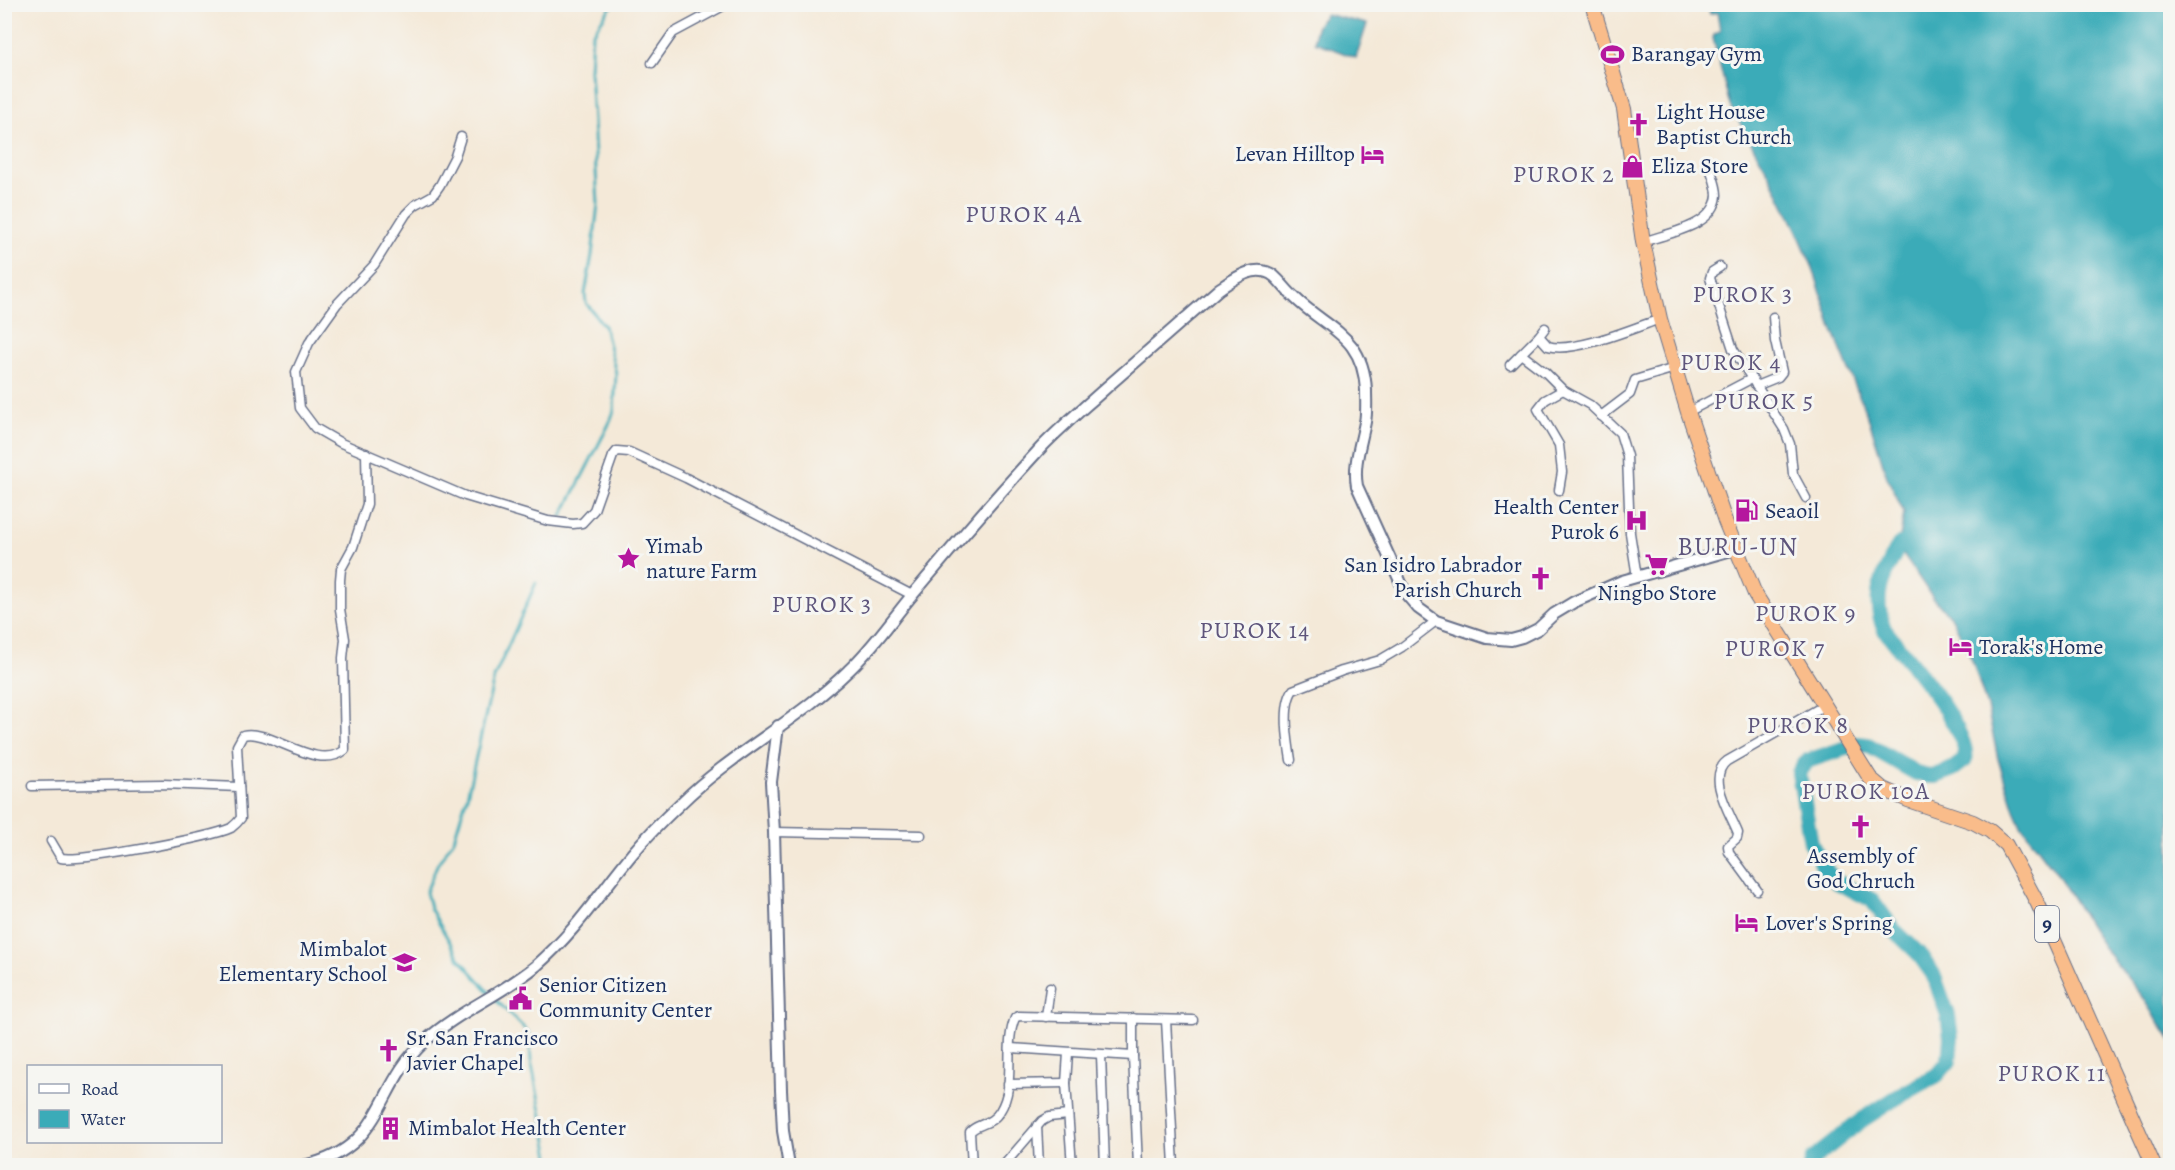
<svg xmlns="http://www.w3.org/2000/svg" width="2175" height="1170" viewBox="0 0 2175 1170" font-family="Alegreya,serif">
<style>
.water{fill:#3babb8;stroke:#2b6d8b;stroke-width:1.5}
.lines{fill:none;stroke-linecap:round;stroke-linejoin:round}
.stream{stroke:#3babb8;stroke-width:3}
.river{stroke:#3babb8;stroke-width:16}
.minor-casing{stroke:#677089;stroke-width:11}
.tertiary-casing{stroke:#677089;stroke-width:14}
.trunk-casing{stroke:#677089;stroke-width:16}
.minor{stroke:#fff;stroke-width:8}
.tertiary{stroke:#fff;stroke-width:10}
.trunk{stroke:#f9bc8a;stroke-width:14}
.labels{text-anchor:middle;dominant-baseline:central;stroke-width:6;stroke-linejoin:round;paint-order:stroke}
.shield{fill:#f6f6f2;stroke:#5d6b8a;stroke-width:1.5}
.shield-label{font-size:21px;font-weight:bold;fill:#1b2f5e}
.poi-label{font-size:22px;fill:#1b2f5e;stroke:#f6f6f2;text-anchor:start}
.neighbourhood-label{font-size:24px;letter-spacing:1.5px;fill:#5e557c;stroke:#f6f6f2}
.quarter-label{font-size:26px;letter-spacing:1.5px;fill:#5e557c;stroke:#f6f6f2}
</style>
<rect width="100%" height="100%" fill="#f6f6f2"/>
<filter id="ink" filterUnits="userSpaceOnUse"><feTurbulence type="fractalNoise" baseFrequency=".0167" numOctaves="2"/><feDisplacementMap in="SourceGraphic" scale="12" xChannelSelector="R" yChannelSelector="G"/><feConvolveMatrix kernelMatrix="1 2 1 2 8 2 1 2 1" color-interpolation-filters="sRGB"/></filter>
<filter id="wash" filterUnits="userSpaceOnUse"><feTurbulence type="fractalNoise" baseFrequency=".008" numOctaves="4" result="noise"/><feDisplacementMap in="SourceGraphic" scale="24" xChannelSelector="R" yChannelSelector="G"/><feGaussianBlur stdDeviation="1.35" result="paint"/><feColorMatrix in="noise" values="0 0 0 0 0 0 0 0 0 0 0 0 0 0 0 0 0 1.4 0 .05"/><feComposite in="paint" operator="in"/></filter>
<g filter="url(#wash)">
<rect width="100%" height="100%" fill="#f4e9d8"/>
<g class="water">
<polygon points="1708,5 2170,5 2170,1039 2143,997 2102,946 2056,872 2022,827 2014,809 1998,759 1987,707 1972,660 1953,620 1933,598 1904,556 1899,545 1904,513 1887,477 1870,423 1832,328 1813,268 1797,231 1770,176 1730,106 1713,38 1714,35 1720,31 1717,12 1710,14"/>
<path d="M 1326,14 L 1367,24 L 1356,58 L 1315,42 C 1314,29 1317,23 1326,14 Z"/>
</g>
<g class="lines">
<g class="stream">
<polyline points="562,516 609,424 614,411 616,373 604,326 586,303 585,294 592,255 598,204 590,70 592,34 610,8 615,4"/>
<polyline points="490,993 459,958 430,908 426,892 437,865 454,839 467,796 494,678 536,583"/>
<polyline points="494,998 529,1033 531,1061 552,1166"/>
</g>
<path class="river" d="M 1811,1166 L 1813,1159 L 1862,1120 L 1896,1098 L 1937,1075 L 1949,1061 L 1951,1038 L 1948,1015 L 1933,974 L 1918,953 L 1893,929 L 1872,900 L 1837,882 L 1828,873 L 1814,850 L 1811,843 L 1799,773 L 1807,761 L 1858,744 L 1868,745 L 1916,773 L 1929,776 L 1935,776 L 1953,769 L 1965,760 C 1972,732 1903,654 1884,629 C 1871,593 1883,577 1899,545"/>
</g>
</g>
<g filter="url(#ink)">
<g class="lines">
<defs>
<g id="minor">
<polyline points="652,63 673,33 727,4"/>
<polyline points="461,137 455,156 440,185 433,195 415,205 406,214 374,265 337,304 309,343 296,372 300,408 315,428 341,443 465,496 548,521 573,524 582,523 594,510 613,456 617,451 629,452 686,478 912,595"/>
<path d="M 1643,242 C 1667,233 1715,227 1717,195 C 1717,186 1713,177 1710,168"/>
<polyline points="1720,267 1712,272 1710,278 1733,349 1784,429 1790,444 1793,474 1806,498"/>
<path d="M 1545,328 L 1539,336 L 1548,346 C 1573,354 1634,328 1660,319"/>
<polyline points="1521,354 1546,373 1563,390 1590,405 1620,433 1627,456 1630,533 1637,577"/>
<polyline points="1510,365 1539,336"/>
<polyline points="1756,386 1778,377 1782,372 1775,341 1773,317"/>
<polyline points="1688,412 1751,379"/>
<polyline points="1601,416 1630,394 1635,380 1675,368"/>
<polyline points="1559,490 1562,472 1559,445 1538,409 1545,400 1563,390"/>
<path d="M 1291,760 C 1288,742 1282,706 1293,690 L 1342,671 L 1380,660 L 1402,647 L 1436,621"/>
<polyline points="32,786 163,784 239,787"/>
<polyline points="774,832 921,835"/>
<path d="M 51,841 L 61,858 C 80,862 212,837 231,828 C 235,825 238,822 241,818 L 237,746 L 243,735 C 271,728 316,773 345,750 L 343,658 L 345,639 L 340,609 L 340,580 L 341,569 L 353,547 L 367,504 L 366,453"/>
<path d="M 1757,890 L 1729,852 L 1728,846 L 1737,838 L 1738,833 C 1730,813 1706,777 1727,761 L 1825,705"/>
<polyline points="1046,1017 1050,988"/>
<polyline points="1133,1018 1133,1056 1138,1166"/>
<polyline points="1166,1020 1174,1166"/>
<polyline points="1011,1048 1133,1056"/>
<polyline points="1068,1053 1066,1083 1072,1166"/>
<polyline points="1101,1055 1105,1166"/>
<polyline points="1008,1084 1066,1083"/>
<polyline points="1037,1126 1039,1166"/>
<path d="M 972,1166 L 970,1132 C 977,1123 991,1126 1000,1111 C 1017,1084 1003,1047 1015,1018 L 1019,1016 L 1193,1020"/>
<polyline points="1003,1166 1042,1121 1049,1117 1068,1115"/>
</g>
<g id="tertiary">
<polyline points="778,726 771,782 774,832 781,1090 783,1131 789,1166"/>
<path d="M 303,1166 C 385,1149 374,1088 424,1042 C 458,1011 501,995 536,966 C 576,931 599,894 632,854 C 647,836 664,819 681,803 C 732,753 797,721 848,671 C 873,648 892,619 914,593 C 954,545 995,498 1037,452 C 1059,428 1084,408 1108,386 C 1145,354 1182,321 1219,289 C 1234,279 1256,262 1274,276 C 1281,282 1286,290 1293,296 C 1327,330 1363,334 1366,390 C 1366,401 1367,412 1365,422 C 1361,444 1353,464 1357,486 L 1406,594 L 1418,608 L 1436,621 L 1487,638 L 1511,640 L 1522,637 L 1538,629 L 1554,614 L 1574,602 L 1622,581 L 1735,549"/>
</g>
<polyline id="trunk" points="1592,4 1624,109 1643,242 1660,319 1688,412 1725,521 1755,594 1870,778 1883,789 1908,800 1973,822 1990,831 2006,845 2038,904 2154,1166"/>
</defs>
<use href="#minor" class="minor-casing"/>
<use href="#tertiary" class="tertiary-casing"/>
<use href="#trunk" class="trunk-casing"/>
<use href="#minor" class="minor"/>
<use href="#tertiary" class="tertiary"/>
<use href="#trunk" class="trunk"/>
</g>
</g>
<defs>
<symbol id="stadium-bare" viewBox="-9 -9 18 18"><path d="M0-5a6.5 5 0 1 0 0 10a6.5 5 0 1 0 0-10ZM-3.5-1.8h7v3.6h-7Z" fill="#b5179e" stroke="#f6f6f2" stroke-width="2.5" paint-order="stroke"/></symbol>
<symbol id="church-bare" viewBox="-9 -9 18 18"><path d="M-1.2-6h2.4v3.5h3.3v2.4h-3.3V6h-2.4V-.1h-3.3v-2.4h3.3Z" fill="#b5179e" stroke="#f6f6f2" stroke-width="2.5" paint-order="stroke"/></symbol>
<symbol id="hotel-bare" viewBox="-9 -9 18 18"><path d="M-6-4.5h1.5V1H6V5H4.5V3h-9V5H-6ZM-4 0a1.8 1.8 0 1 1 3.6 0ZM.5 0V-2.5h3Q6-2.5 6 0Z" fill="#b5179e" stroke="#f6f6f2" stroke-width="2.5" paint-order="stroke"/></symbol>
<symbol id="shop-bare" viewBox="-9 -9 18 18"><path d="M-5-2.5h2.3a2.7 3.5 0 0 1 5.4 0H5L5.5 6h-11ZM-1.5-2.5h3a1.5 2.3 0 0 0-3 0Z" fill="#b5179e" stroke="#f6f6f2" stroke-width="2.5" paint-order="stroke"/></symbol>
<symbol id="fuel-bare" viewBox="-9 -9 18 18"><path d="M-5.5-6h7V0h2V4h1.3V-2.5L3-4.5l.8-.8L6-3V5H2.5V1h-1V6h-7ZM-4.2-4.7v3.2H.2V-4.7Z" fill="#b5179e" stroke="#f6f6f2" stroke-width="2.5" paint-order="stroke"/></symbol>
<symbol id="hospital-bare" viewBox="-9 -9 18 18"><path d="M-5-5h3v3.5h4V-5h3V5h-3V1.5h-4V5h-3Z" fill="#b5179e" stroke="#f6f6f2" stroke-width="2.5" paint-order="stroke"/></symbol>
<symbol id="sight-bare" viewBox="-9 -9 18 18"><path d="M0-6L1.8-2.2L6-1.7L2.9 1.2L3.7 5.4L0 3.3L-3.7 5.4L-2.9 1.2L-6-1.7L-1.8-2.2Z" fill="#b5179e" stroke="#f6f6f2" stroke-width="2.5" paint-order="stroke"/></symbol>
<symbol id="supermarket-bare" viewBox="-9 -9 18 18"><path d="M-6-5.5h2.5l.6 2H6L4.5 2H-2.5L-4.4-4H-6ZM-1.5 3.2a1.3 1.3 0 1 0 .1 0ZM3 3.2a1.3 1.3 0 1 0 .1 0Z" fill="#b5179e" stroke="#f6f6f2" stroke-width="2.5" paint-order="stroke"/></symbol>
<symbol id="school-bare" viewBox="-9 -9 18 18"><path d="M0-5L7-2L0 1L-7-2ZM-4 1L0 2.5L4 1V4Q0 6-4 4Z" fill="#b5179e" stroke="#f6f6f2" stroke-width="2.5" paint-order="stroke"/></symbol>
<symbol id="civic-bare" viewBox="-9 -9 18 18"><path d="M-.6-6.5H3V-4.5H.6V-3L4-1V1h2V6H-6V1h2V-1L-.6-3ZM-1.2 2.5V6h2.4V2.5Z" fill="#b5179e" stroke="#f6f6f2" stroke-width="2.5" paint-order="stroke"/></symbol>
<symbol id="building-bare" viewBox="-9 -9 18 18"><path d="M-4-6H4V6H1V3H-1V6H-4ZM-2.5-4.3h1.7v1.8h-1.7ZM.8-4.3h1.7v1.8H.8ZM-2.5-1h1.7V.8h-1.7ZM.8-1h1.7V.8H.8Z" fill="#b5179e" stroke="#f6f6f2" stroke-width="2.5" paint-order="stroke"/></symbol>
</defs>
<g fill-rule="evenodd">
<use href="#stadium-bare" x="1596" y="38" width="33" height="33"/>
<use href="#church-bare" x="1622" y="108" width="33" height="33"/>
<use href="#hotel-bare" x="1356" y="138" width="33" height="33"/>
<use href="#shop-bare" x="1616" y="150" width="33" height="33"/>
<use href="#fuel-bare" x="1730" y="494" width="33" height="33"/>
<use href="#hospital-bare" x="1620" y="504" width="33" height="33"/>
<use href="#sight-bare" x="612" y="542" width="33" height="33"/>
<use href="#supermarket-bare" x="1640" y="548" width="33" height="33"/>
<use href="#church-bare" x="1524" y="562" width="33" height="33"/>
<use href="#hotel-bare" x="1944" y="630" width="33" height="33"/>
<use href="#church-bare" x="1844" y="810" width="33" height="33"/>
<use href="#hotel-bare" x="1730" y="906" width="33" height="33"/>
<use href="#school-bare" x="388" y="946" width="33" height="33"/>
<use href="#civic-bare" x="504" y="982" width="33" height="33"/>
<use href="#church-bare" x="372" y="1034" width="33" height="33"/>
<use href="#building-bare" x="374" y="1112" width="33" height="33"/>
</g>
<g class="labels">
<rect class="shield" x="2035" y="906" width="24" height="36" rx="4.5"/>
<g class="shield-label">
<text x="2047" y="924">9</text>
</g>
<g class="poi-label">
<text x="1631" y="54">Barangay Gym</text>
<text x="1656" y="112">Light House<tspan x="1656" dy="25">Baptist Church</tspan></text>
<text x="1355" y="154" text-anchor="end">Levan Hilltop</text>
<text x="1651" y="166">Eliza Store</text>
<text x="1619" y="507" text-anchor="end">Health Center<tspan x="1619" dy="25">Purok 6</tspan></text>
<text x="1765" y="511">Seaoil</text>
<text x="646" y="546">Yimab<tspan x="646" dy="25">nature Farm</tspan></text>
<text x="1522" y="565" text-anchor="end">San Isidro Labrador<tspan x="1522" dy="25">Parish Church</tspan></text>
<text x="1657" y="593" text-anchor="middle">Ningbo Store</text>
<text x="1979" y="647">Torak's Home</text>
<text x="1861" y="856" text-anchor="middle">Assembly of<tspan x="1861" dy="25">God Chruch</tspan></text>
<text x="1765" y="923">Lover's Spring</text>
<text x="387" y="949" text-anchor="end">Mimbalot<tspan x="387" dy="25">Elementary School</tspan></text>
<text x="539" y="985">Senior Citizen<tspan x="539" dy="25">Community Center</tspan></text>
<text x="406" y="1038">Sr. San Francisco<tspan x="406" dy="25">Javier Chapel</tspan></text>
<text x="408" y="1128">Mimbalot Health Center</text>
</g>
<g class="neighbourhood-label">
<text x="1564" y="174">PUROK 2</text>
<text x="1024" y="214">PUROK 4A</text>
<text x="1743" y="294">PUROK 3</text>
<text x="1731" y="362">PUROK 4</text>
<text x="1764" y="401">PUROK 5</text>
<text x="822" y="604">PUROK 3</text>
<text x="1806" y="613">PUROK 9</text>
<text x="1255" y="630">PUROK 14</text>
<text x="1775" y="648">PUROK 7</text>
<text x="1798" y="725">PUROK 8</text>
<text x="1866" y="791">PUROK 10A</text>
<text x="2052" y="1073">PUROK 11</text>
</g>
<g class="quarter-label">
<text x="1738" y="546">BURU-UN</text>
</g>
</g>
<rect width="2175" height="1170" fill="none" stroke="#f6f6f2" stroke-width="24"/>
<rect x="27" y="1065" width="195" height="78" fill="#f6f6f2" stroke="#9ea6b7" stroke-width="1.5"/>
<rect x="39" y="1084" width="30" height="9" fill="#ffffff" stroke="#9ea6b7" stroke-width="1.5"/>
<text x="81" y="1095" font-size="18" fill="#1b2f5e">Road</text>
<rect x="39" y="1110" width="30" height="18" fill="#3babb8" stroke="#9ea6b7" stroke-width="1.5"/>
<text x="81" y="1125" font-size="18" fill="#1b2f5e">Water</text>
</svg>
